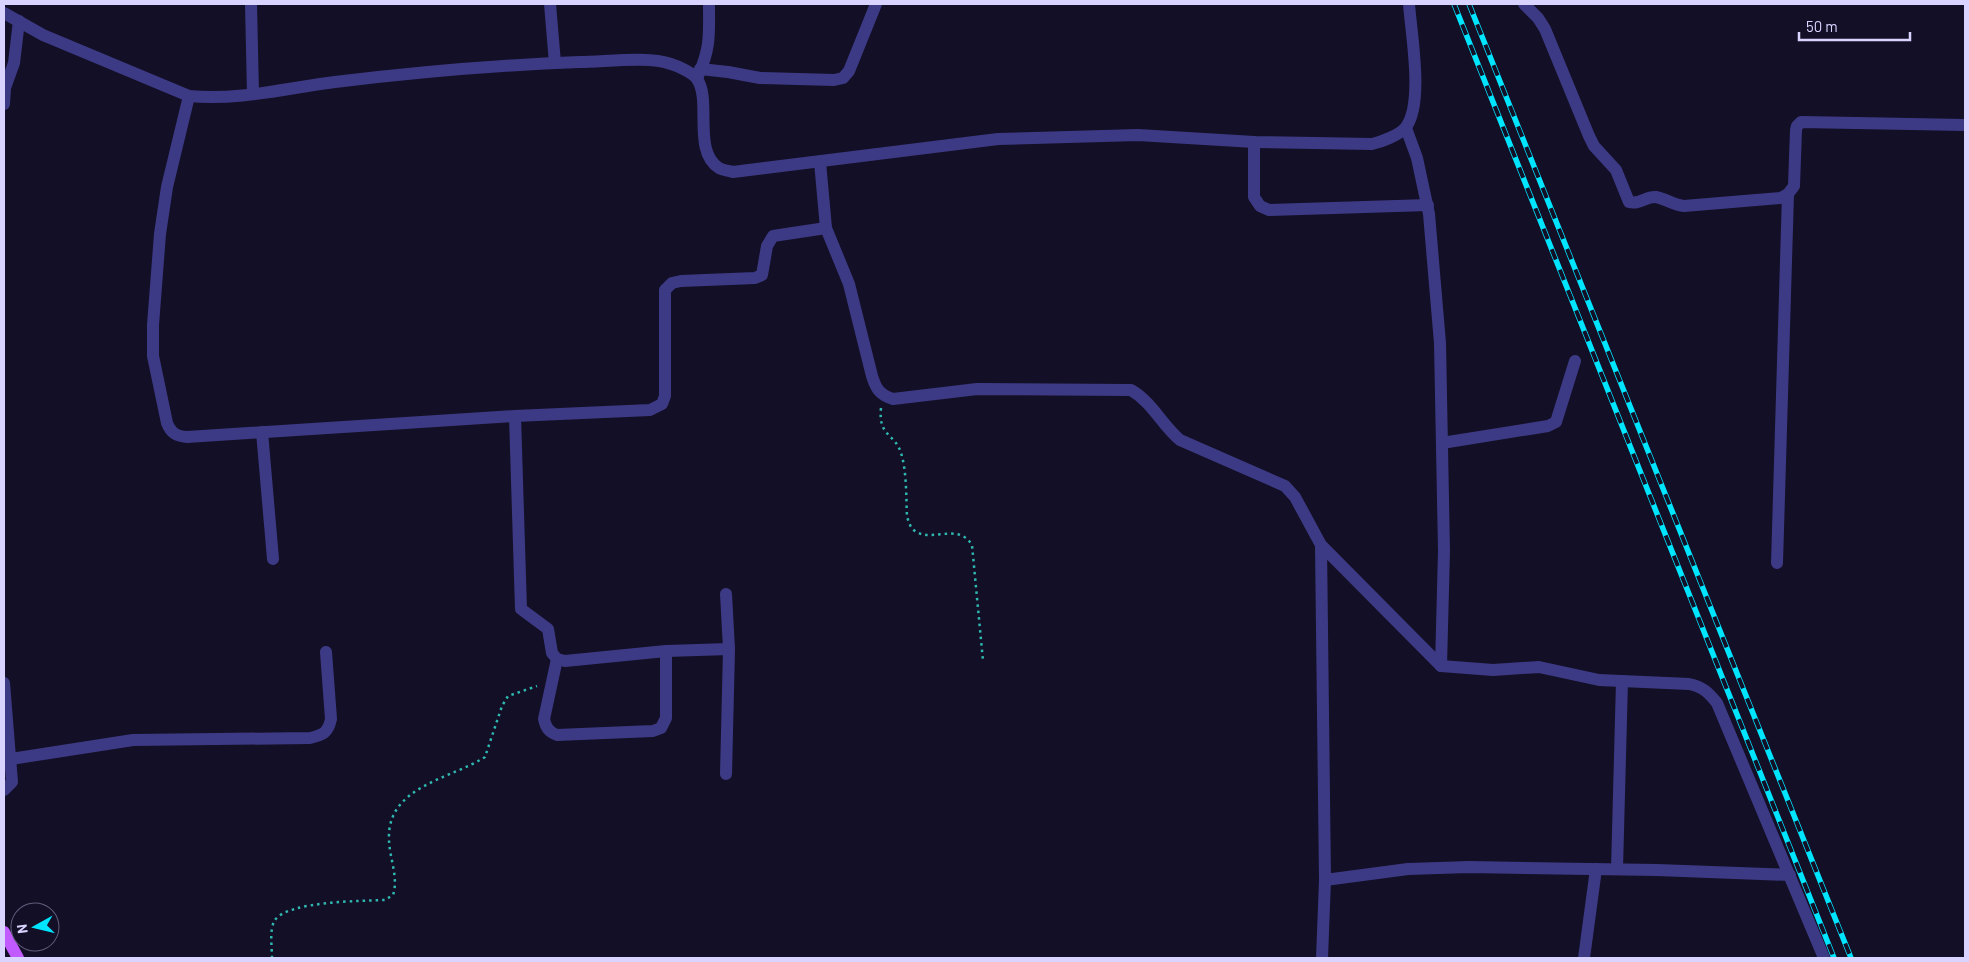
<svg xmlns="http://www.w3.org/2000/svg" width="1969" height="962" viewBox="0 0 1969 962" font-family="Barlow,sans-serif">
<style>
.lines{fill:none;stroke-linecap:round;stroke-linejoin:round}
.path{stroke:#2fb8b0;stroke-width:2.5;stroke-dasharray:2.5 4;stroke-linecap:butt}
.minor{stroke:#3d3a85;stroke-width:12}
.major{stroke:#c25bff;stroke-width:12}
.rail-casing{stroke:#00e5ff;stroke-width:5.5}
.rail{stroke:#130f26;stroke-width:4;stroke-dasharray:11;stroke-linecap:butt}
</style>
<rect width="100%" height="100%" fill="#130f26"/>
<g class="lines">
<g class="path">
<path d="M 881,408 C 878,437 895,433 901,453 C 907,472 906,498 907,517 C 909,522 910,528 915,531 C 932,543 958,522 972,545 L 983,661"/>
<path d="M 272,958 C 272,947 269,929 275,920 C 288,901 362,901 385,900 L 393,895 C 399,878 389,857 389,839 C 387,786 451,779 485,757 L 502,706 L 508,696 L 537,686"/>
</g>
<g class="minor">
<polyline points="251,4 253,94"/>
<polyline points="550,4 555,63"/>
<path d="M 1524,4 L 1538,18 L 1545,29 L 1589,136 L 1594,146 L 1616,170 L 1629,202 C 1640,205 1646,196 1656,197 C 1666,199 1674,205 1684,206 L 1781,198 L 1788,194 L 1794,186 L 1796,130 L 1797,126 L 1801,122 L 1965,125"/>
<path d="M 4,13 L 43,35 L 189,96 C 238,101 287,88 335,82 C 417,72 498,65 580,62 C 605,62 648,56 671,64 C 678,66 693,73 697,79 C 712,100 692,151 719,168 C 722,170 729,171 733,172 L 998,139 L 1138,135 L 1254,142 L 1372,144 C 1381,142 1400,135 1406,127 C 1424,103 1411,33 1409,4"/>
<polyline points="700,69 728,72 760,78 834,80 843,78 849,71 876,4"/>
<path d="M 698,76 C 711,47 709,34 709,4"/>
<path d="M 189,96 L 167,187 L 160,234 L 153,325 L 153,356 L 167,423 C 171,433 176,436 187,437 L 515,416 L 650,410 L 662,404 L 665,396 L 665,290 L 672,283 L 681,281 L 755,278 L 762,275 L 767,246 L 773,236 L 826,228"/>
<polyline points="4,104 5,88 14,63 19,21"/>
<polyline points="1406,128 1417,158 1429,214 1440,343 1444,551 1441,666 1321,545 1325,880 1408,869 1469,867 1657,870 1790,875"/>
<polyline points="1254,142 1254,197 1260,206 1269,210 1428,205"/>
<path d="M 820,162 L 826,228 L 849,284 L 872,376 C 876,389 880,395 893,399 L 977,389 L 1131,390 C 1152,402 1162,425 1180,440 L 1285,486 L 1295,497 L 1321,545"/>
<polyline points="515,416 521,609 548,629 552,653 557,659 565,661 666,651 729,649"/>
<polyline points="262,432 273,559"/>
<polyline points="1442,443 1548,426 1556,422 1575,361"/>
<polyline points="1777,563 1788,194"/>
<path d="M 557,659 L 544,719 C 546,728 549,732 557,735 L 653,731 L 661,728 L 666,718 L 666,651"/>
<path d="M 1441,666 L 1493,670 L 1539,667 L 1599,680 L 1689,684 C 1703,687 1708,692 1717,703 L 1824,958"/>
<polyline points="4,683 12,782 4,790"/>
<path d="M 11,759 L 133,740 L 310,738 C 323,735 328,733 331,719 L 326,652"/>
<polyline points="726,774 729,649 726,594"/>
<polyline points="1617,869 1622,681"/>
<polyline points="1322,958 1325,880"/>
<polyline points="1584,958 1596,869"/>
</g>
<polyline class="major" points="4,932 18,958"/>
<defs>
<g id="rail">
<polyline points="1454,4 1834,958"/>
<polyline points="1469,4 1851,958"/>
</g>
</defs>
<use href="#rail" class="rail-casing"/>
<use href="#rail" class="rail"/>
</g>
<rect width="1969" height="962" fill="none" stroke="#d9d4ff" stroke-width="10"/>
<g transform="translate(35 927) rotate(262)"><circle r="24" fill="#130f26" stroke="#625e7d"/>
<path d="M0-4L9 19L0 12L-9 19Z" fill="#00e5ff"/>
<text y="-8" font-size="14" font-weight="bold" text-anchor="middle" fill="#d9d4ff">N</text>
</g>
<path d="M1799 32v8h111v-8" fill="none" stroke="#d9d4ff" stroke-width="2.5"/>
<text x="1806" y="32" font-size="15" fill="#d9d4ff" stroke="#130f26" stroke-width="4" paint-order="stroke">50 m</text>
</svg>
